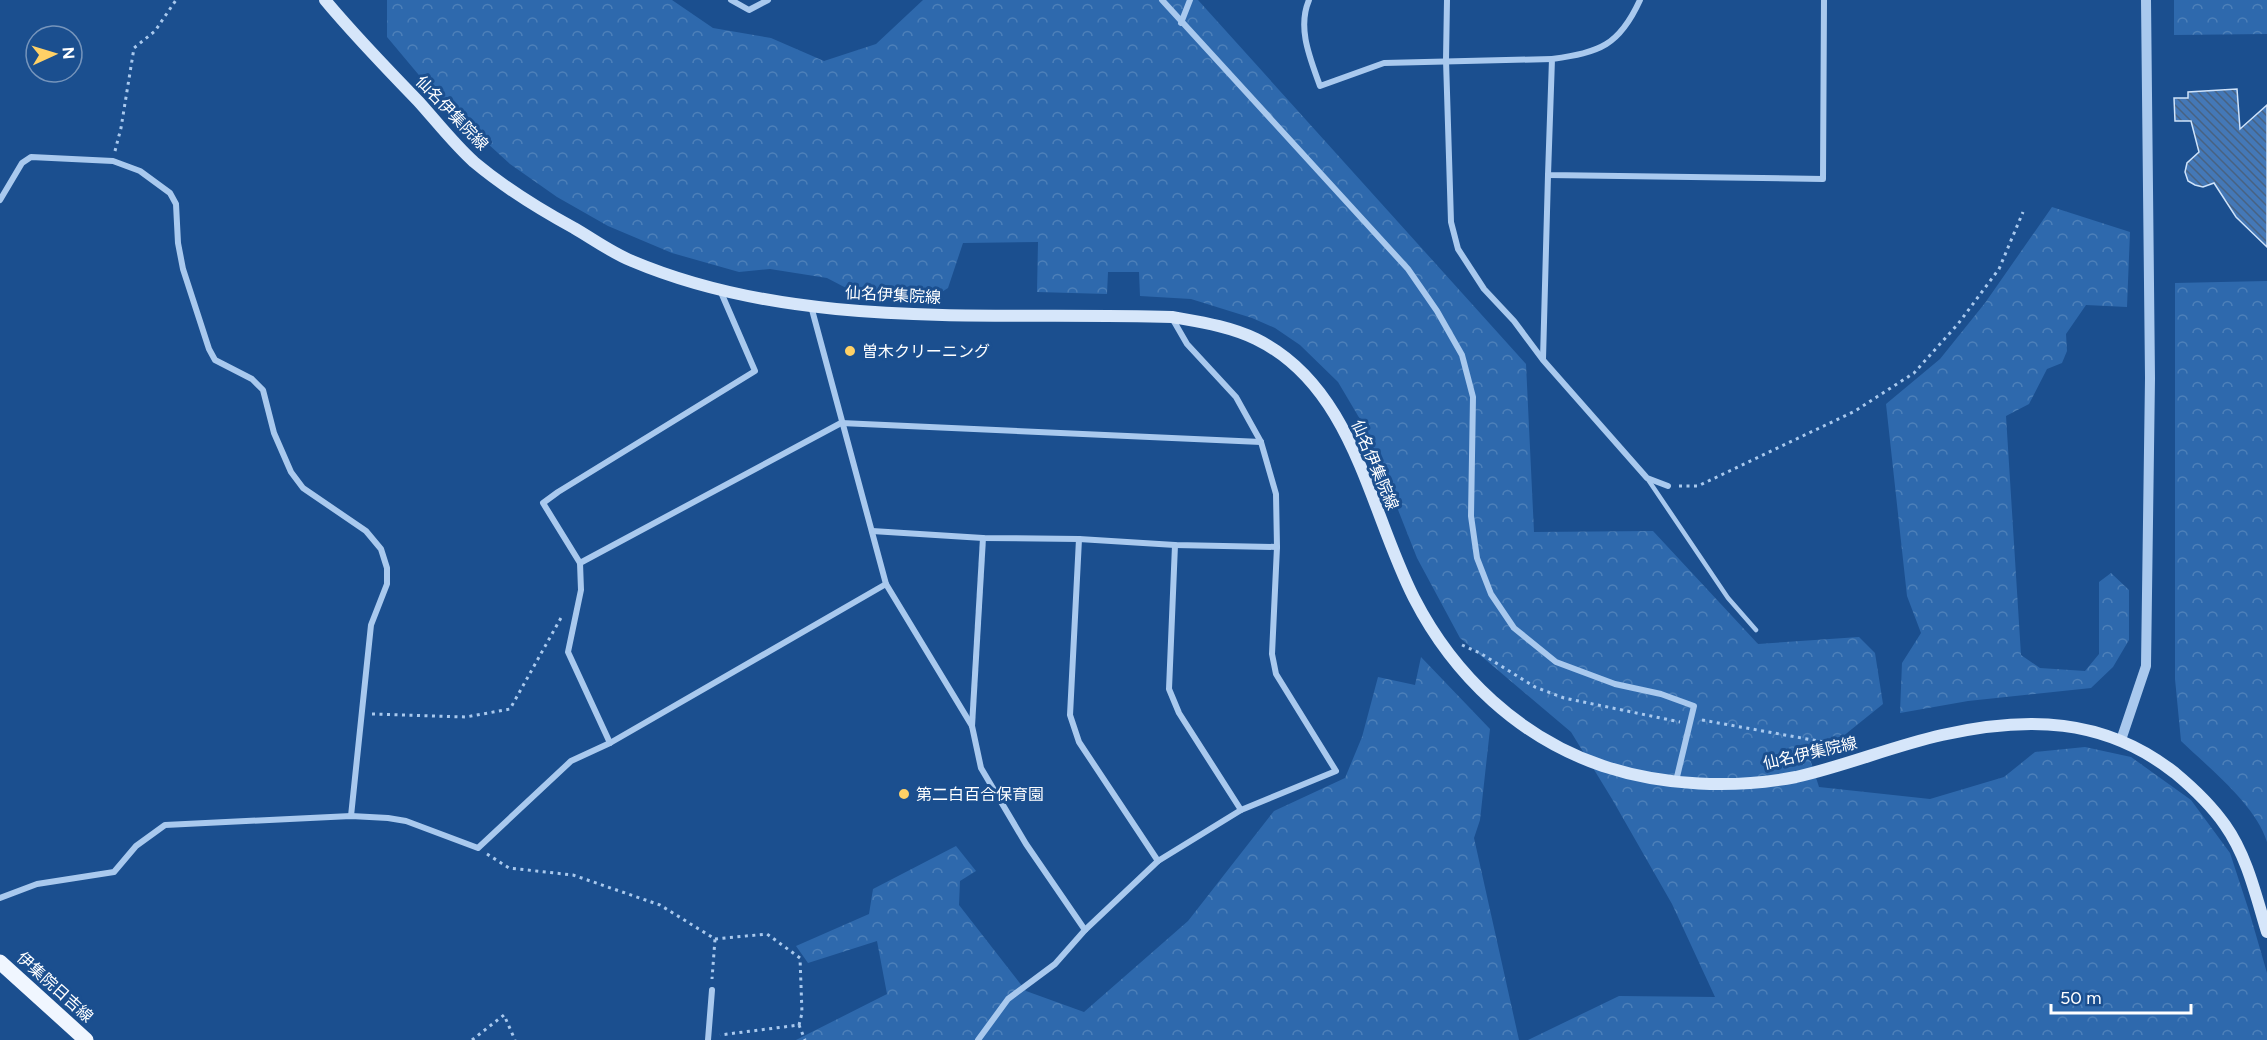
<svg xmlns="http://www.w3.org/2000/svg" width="2267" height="1040" viewBox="0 0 2267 1040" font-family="Figtree,'Noto Sans JP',sans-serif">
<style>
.forest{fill:url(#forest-crowns)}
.building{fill:url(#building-back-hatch);stroke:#cfe3fa;stroke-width:1.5}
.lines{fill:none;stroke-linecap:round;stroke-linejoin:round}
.path{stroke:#a9c9ee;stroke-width:3;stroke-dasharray:3 4.5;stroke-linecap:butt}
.service{stroke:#a9c9ee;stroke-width:4.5}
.minor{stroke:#a9c9ee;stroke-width:6}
.tertiary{stroke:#a9c9ee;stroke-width:10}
.secondary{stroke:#d6e6fa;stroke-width:12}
.primary{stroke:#f0f6ff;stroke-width:15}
.poi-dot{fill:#ffd166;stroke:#1b4f8f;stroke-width:2}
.labels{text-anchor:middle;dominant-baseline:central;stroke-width:6;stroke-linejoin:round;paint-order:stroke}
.street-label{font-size:16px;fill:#fff;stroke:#1b4f8f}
.poi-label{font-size:16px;fill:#fff;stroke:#1b4f8f;text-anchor:start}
</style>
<defs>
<pattern id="forest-crowns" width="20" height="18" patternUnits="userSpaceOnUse" patternTransform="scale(1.5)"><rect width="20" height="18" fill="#2e69ad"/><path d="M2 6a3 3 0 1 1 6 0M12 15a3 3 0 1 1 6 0" fill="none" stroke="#4d80b9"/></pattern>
<pattern id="building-back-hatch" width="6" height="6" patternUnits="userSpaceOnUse" patternTransform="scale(1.5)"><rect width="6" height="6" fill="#4478b7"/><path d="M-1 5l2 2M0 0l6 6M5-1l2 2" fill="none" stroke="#486282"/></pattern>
</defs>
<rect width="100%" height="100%" fill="#1b4f8f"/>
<g class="forest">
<polygon points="387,0 672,0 713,28 771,38 824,61 876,44 923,0 1198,0 1526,364 1534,532 1653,531 1758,644 1859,637 1875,653 1883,704 1811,762 1819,787 1930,799 2004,777 2035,752 2085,747 2131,757 2191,800 2230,853 2249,911 2267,973 2267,1040 1528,1040 1619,996 1715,997 1672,904 1612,799 1571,732 1460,638 1417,558 1367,431 1338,382 1300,345 1275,328 1252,318 1191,299 1140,296 1139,272 1108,272 1107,294 1037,292 1038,242 963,243 948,288 937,295 850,290 827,278 770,269 739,272 672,253 608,226 557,197 510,164 439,99 387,37"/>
<polygon points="2174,0 2267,0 2267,34 2174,35"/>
<polygon points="2052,207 2130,232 2127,307 2086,305 2066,334 2067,351 2062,363 2047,369 2029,404 2006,416 2021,655 2040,668 2085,671 2099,654 2099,582 2111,573 2129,590 2129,640 2113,667 2091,688 1968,701 1900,713 1902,663 1921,633 1907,596 1886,404 1940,359 1985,303"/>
<path d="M 2267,281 L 2267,842 C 2256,805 2208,767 2181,741 L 2175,679 L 2175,283 Z"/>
<polygon points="1421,657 1490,729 1480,820 1474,838 1519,1040 796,1040 887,994 877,941 808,963 796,946 869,914 873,889 956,846 976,871 960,881 959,905 1026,991 1084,1012 1188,921 1274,811 1345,778 1362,737 1378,677 1415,685"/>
</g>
<polygon class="building" points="2237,89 2240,129 2267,105 2267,247 2236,217 2214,183 2203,187 2195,185 2188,181 2185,172 2187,163 2199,152 2191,121 2175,121 2174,98 2188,98 2188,92"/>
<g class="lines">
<g class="path">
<polyline points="115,151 121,128 134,48 155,31 176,0"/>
<polyline points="1679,486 1698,486 1855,411 1914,373 1958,324 1999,269 2023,212"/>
<polyline points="1462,645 1480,653 1535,687 1564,698 1680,722"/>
<polyline points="372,714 466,717 510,709 562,616"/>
<polyline points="1702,720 1846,746"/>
<polyline points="487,854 509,868 573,875 660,905 715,939 712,979"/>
<polyline points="715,939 767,934 800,958 802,1013 799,1025 720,1035"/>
<polyline points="799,1025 805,1040"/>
<polyline points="472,1040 504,1015 515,1040"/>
</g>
<polyline class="service" points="1647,478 1728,598 1756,630"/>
<g class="minor">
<polyline points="731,0 749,10 768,0"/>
<polyline points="1162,0 1408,269 1437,311 1462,355 1473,397 1471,516 1477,558 1491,594 1514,628 1556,662 1615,684 1661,694 1694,706 1676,781"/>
<path d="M 1309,0 C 1297,28 1310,58 1320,86 L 1384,63 L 1552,59"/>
<polyline points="1447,0 1446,60 1451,222 1458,249 1484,289 1514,321 1543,360 1647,478 1668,486"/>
<path d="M 1640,0 C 1619,46 1600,52 1552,59 L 1548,175 L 1823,179 L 1824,0"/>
<polyline points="1181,23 1190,0"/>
<polyline points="0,200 22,163 31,157 113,161 140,171 170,193 176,204 178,243 183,269 209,349 215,360 252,379 263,390 274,433 291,472 303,488 366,531 381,549 387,568 387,584 371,625 351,816"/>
<polyline points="811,306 886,584 972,726 981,768 1026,844 1085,930"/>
<polyline points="1543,359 1548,175"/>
<polyline points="872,531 983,538 1079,539 1175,545 1277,547"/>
<polyline points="1079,539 1070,715 1079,742 1158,861"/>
<polyline points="1175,545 1169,689 1179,713 1241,810"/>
<polyline points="580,563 841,423 1261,442"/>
<polyline points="972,726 983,538"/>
<polyline points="610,743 568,652 581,590 580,563 543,503 558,492 755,371 720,290"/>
<polyline points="0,898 37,884 114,872 136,846 165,825 351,816 388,818 406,821 478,848 571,761 610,743 886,584"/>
<polyline points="708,1040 712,990"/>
<polyline points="978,1040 1008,999 1055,964 1085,930 1158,861 1241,810 1336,771 1276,674 1272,654 1277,547 1276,494 1261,442 1236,397 1187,344 1172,318"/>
</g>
<polyline class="tertiary" points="2121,740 2146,666 2150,378 2146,0"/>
<path class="secondary" d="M 325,0 C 354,35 387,69 419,102 C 437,122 454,144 474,162 C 505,188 539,209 574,228 C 593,239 612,253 632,261 C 800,332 994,311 1172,317 C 1200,322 1229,326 1256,339 C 1354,387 1369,510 1414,598 C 1454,676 1520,738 1603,766 C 1664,786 1733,789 1796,777 C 1845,766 1893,746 1942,735 C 2026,716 2104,717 2175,773 C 2193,788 2211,805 2225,825 C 2247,856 2256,896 2267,932"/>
<polyline class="primary" points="0,962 86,1040"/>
</g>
<g class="poi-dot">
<circle cx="850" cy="351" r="6"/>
<circle cx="904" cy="794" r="6"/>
</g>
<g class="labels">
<g class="street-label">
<text transform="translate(452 113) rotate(46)">仙名伊集院線</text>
<text transform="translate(893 295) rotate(3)">仙名伊集院線</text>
<text transform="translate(1375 465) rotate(67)">仙名伊集院線</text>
<text transform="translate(1810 753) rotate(-13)">仙名伊集院線</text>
<text transform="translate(55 987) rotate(42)">伊集院日吉線</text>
</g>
<g class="poi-label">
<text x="862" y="351">曽木クリーニング</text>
<text x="916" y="794">第二白百合保育園</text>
</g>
</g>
<g transform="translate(54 54) rotate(86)"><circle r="28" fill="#1b4f8f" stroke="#7695bc" stroke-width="1.5"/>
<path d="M0-4.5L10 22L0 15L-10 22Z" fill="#ffd166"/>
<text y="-9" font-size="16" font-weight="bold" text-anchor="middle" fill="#ffffff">N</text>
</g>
<path d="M2051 1004v9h140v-9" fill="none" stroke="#ffffff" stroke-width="3"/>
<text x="2060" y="1004" font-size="18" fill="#ffffff" stroke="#1b4f8f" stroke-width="4.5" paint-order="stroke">50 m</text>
</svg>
